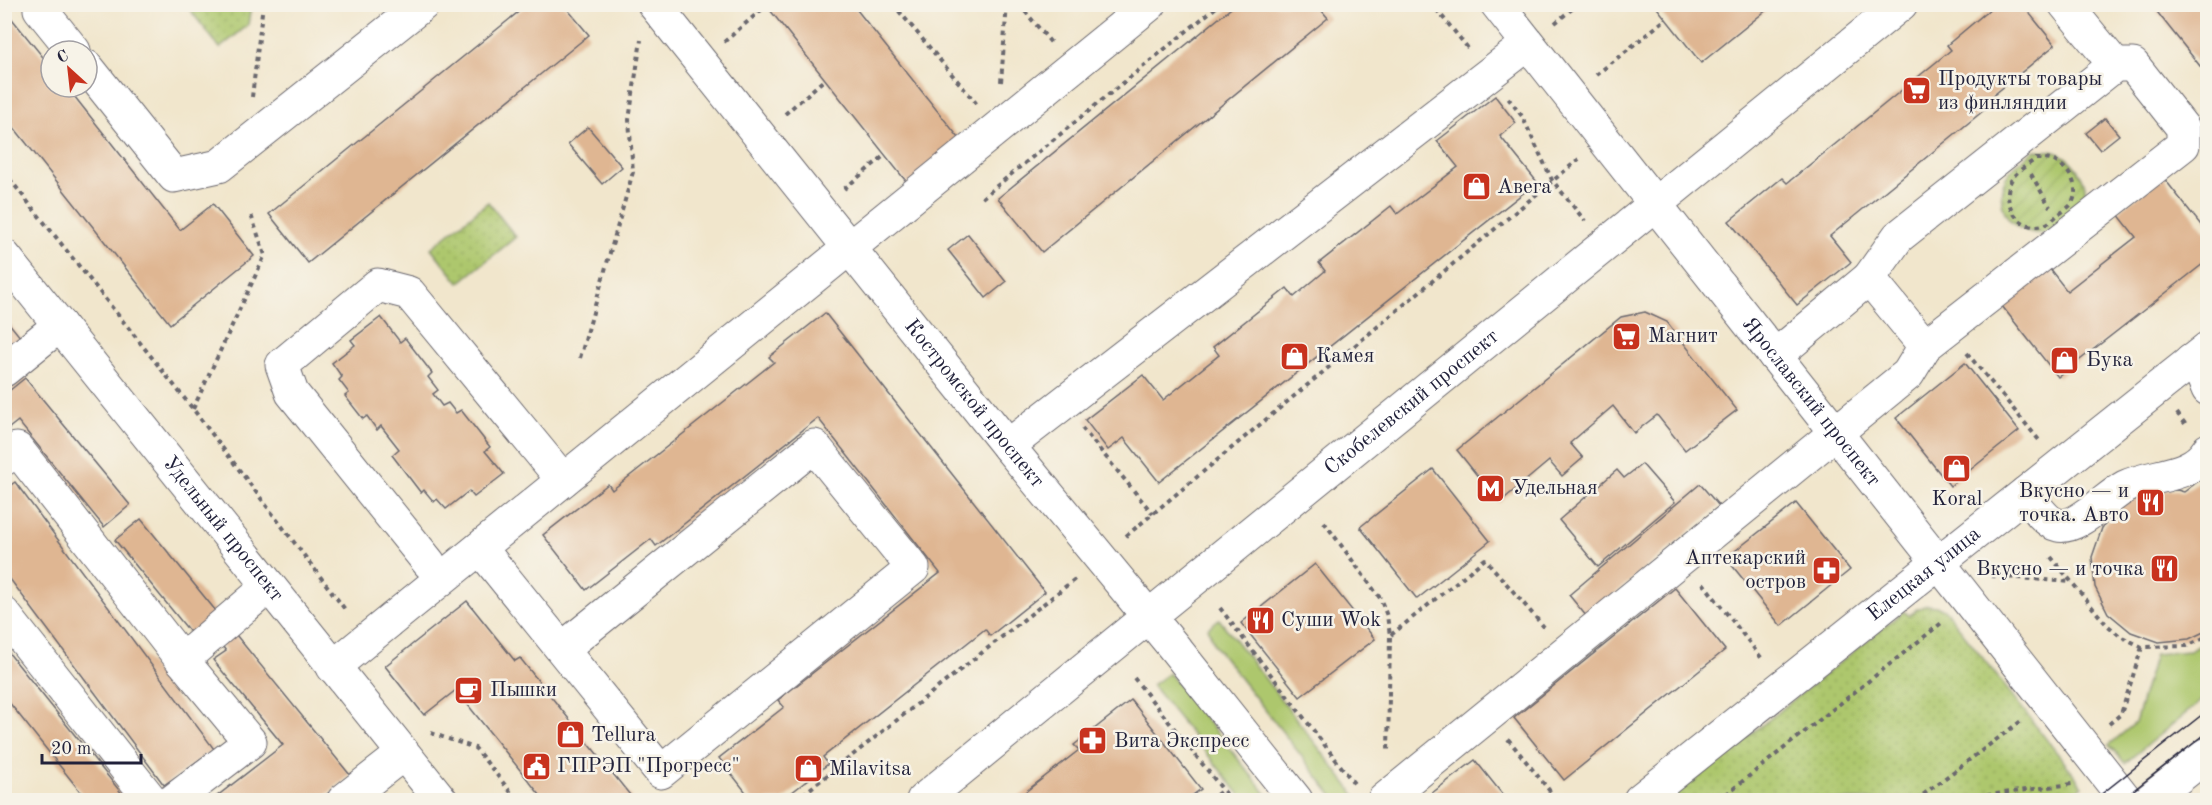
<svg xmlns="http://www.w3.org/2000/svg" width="2212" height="805" viewBox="0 0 2212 805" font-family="'Old Standard TT',serif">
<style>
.grass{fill:#adc76d;stroke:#687454;stroke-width:1.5}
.park{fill:url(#park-dots);stroke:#687454;stroke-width:1.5}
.garden{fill:url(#garden-furrows);stroke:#687454;stroke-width:1.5}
.building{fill:#dfb692}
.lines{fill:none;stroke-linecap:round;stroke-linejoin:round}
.minor-casing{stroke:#6a676e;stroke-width:35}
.path{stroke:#6a676e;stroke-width:4;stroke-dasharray:4.5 4.5;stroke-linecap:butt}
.minor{stroke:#fff;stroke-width:33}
.tram{stroke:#22223b;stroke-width:1.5}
.rail{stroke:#22223b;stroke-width:4.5;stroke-dasharray:9 4.5;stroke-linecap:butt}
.labels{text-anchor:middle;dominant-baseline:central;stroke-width:5;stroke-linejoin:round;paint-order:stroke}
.poi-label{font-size:21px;fill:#22223b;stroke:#f7f3e8;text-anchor:start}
.street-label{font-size:21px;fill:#22223b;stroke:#f7f3e8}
</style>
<defs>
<pattern id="park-dots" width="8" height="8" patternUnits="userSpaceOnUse" patternTransform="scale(1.5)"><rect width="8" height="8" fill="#adc76d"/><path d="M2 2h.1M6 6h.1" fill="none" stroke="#95ab5f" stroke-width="1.8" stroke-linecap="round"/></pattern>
<pattern id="garden-furrows" width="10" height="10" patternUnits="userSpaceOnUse" patternTransform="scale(1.5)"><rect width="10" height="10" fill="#adc76d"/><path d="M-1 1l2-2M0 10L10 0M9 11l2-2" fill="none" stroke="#95ab5f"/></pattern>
</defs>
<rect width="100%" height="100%" fill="#f7f3e8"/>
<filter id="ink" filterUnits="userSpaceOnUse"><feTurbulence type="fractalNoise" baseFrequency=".0167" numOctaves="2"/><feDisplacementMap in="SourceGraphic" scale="12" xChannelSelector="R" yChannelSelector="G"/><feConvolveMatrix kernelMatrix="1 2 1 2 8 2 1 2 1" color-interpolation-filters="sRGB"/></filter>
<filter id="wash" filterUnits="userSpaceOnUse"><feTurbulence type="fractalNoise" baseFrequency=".008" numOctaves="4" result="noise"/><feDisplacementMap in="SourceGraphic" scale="24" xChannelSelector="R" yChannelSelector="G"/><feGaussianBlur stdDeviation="1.35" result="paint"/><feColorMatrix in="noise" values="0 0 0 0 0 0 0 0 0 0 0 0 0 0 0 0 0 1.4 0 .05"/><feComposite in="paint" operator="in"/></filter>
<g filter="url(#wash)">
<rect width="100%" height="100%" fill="#f1e6cc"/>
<g class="grass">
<polygon points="1219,619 1359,800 1336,800 1215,646 1208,628"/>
<polygon points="2207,641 2207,696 2125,763 2109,745 2135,723 2155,654 2189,651"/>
<polygon points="1169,673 1271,800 1244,800 1152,685"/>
</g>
<g class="park">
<polygon points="186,5 251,5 248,25 220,48"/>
<polygon points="488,202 516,237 459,283 431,248"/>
<polygon points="1927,605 1936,606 1946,611 2083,786 2065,800 1669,800 1904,611 1909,616 1917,609"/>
</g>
<path class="garden" d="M 2035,150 C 2042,151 2051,150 2058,153 C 2077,162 2096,190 2078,210 C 2075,214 2068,217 2064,221 C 2048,233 2041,237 2022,229 C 2010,224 2003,213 2002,201 C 1998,176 2017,164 2035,150 Z"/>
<g id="blocks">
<g class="building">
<polygon points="1654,4 1774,4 1701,63"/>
<polygon points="1996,4 2022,4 2055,45 1990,98 1994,102 1830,236 1851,262 1797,305 1729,221 1782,178 1787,183 1870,116 1951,50 1947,45"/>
<polygon points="2151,4 2208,4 2208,76 2165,22"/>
<polygon points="527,5 564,5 589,35 308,263 269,214"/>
<polygon points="766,5 853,5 963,143 909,185"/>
<polygon points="1235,5 1317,5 1328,18 1042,252 998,198"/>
<polygon points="4,9 51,67 51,87 67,87 180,230 213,204 254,256 170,324 4,115"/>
<polygon points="1495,96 1516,123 1500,136 1537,182 1159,482 1124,438 1108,450 1085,420 1143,375 1163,400 1219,355 1213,347 1287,288 1294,297 1325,271 1319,263 1391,206 1397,214 1458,167 1437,141"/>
<polygon points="2105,118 2119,135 2100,150 2086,133"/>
<polygon points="588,127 622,167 602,184 568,144"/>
<polygon points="2163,177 2208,234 2208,260 2058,377 2002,306 2049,268 2067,291 2136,237 2117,213"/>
<polygon points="968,234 1006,282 986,298 948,250"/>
<polygon points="1645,312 1667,322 1737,410 1685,450 1657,415 1634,433 1613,406 1570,443 1583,458 1562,476 1549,461 1499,503 1457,450 1621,317"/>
<polygon points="825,313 1045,592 990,636 985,629 823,757 828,764 782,800 752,800 719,758 784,707 778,700 940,573 818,418 656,546 651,539 586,590 543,535 608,484 612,490 774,362 769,357"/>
<polygon points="4,317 21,338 4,351"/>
<polygon points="381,317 400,342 405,338 432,373 428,377 438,390 433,394 442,406 448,403 456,413 461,410 490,447 485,451 504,474 474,497 469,491 446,509 437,499 434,502 424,490 421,493 392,455 399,449 381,426 377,430 367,416 363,419 345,396 349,393 339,380 342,377 332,363 355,345 351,340"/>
<polygon points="1965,363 2019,431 1950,486 1896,418"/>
<polygon points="25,378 130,505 104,527 18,421 4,432 4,395"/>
<polygon points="1642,464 1675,502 1598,567 1559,520 1617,470 1624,478"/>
<polygon points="1433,469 1490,541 1417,599 1360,527"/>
<polygon points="2208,474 2208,630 2189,639 2159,642 2131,632 2108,613 2095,587 2092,557 2102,528 2121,506 2147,492 2177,490 2184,492"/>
<polygon points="15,482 214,749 164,785 4,571 4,490"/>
<polygon points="1700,484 1719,506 1587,617 1569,595"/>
<polygon points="1796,503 1850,570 1781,626 1726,558"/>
<polygon points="141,519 220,616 194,637 115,540"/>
<polygon points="1315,564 1375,639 1300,697 1241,623"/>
<polygon points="1675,588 1725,650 1564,780 1514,718"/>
<polygon points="467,601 515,661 520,658 634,800 544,800 456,690 424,715 385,666"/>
<polygon points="232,630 350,775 320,800 212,800 283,745 213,660 226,651 218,640"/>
<polygon points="4,647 127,800 87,800 4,696"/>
<polygon points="1131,700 1201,789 1186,800 1015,800 1079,750 1074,745"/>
<polygon points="1475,760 1507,800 1423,800"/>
</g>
</g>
</g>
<g filter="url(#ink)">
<use href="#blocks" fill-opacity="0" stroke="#6a676e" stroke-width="1.5"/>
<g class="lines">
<defs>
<g id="minor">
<polyline points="41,4 40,9 74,51"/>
<path id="s1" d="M 654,4 L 1008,446 L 1173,646 L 1296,800"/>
<path id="s2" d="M 1497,4 L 2126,800"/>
<polyline points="2065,4 2115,65"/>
<polyline points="87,67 174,176 219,166 423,4"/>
<path id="s3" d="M 4,256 L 441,800"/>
<polyline points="1869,278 1898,237 2115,65 2133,65 2183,128 2183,145 1925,346"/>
<polyline points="2191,361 2203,377 2208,389"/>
<polyline points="4,370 60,325"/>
<polyline points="1008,446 1528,44"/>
<polyline points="4,459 17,449 182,660 269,586"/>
<path d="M 2026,493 C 2034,504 2045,522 2058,525 C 2077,530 2108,496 2125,487 C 2151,474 2191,478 2208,450"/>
<polyline points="480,548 661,772 913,568 814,446 562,649"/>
<polyline points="429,563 292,393 282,365 378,285 409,293 563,480"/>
<polyline points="4,614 151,800"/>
<polyline points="333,667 1150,4"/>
<polyline points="174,800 250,742 182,660"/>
<polyline points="344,800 403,754"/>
<path id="s4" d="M 923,800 L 1901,4"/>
<polyline points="1384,800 1908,374 1925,346 1869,278 1775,356"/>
<path id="s5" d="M 1640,800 L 2208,348"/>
<polyline points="2150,800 2208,754"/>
</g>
</defs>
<use href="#minor" class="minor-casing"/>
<g class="path">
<polyline points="893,4 976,103"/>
<polyline points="1019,4 1052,44"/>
<polyline points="1410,4 1436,9 1468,48"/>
<polyline points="1555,23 1578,4"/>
<polyline points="724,42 767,5"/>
<polyline points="1596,75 1666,19"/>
<polyline points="1001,82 1007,4"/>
<polyline points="252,97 263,4"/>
<polyline points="1508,98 1522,116 1552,180 1585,221"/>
<polyline points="785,114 825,79"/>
<path d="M 2036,159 C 2042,159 2049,159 2054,161 C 2069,168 2081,187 2072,203 C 2070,207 2063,211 2058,215 C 2054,218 2049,224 2043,225 C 2016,233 1998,196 2014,176 C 2020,169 2029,164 2036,159 Z"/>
<polyline points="4,172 193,409 347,612"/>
<polyline points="2031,174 2050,207"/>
<polyline points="844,189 885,155"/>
<polyline points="982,198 1220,4"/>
<polyline points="1967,353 2039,440"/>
<polyline points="580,358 633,172 629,120 641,40"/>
<polyline points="193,409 265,255 250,212"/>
<polyline points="2177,413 2186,425 2184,426"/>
<polyline points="1082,428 1153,514"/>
<polyline points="1324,522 1380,598 1387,616 1390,635 1388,753"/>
<polyline points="1126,536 1579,159"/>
<polyline points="2051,557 2106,624 2120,636 2142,647 2187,646 2208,636"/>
<polyline points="1991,576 2072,582"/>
<polyline points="1703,583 1763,660"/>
<polyline points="1220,608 1356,786"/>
<polyline points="1391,635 1485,559 1544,627"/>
<polyline points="1134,678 1231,800"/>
<polyline points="2109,724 2121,714 2142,647"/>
<polyline points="431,733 475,748 517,800"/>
<polyline points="1508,739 1557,800"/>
<polyline points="1696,798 1723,800"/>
<polyline points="796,800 1075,579"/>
<polyline points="1209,800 1223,790"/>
<polyline points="1719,800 1944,621"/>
<polyline points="1916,800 2021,721"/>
<polyline points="1951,800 2072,784"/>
</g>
<use href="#minor" class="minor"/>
<g class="tram">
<polyline points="2094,800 2208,710"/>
<polyline points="2121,800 2208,732"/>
</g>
<polyline class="rail" points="4,791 13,800"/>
</g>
</g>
<defs>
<symbol id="supermarket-square" viewBox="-11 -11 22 22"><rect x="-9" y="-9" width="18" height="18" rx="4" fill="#c8321e" stroke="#f7f3e8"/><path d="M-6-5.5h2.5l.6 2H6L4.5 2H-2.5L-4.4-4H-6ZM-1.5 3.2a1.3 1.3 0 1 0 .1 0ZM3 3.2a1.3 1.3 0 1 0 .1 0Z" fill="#fff"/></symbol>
<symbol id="shop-square" viewBox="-11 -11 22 22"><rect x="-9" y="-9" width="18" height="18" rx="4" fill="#c8321e" stroke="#f7f3e8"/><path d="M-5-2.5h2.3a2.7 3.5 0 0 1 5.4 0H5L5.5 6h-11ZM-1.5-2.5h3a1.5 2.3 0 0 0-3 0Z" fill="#fff"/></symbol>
<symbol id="metro-square" viewBox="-11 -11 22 22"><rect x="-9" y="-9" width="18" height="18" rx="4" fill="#c8321e" stroke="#f7f3e8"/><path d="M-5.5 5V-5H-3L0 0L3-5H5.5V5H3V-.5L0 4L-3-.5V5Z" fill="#fff"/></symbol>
<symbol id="restaurant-square" viewBox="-11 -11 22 22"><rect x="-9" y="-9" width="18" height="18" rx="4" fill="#c8321e" stroke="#f7f3e8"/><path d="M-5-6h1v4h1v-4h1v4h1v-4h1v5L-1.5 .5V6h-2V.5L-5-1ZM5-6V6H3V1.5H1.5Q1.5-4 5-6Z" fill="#fff"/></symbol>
<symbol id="pharmacy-square" viewBox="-11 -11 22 22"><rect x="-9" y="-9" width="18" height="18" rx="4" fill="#c8321e" stroke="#f7f3e8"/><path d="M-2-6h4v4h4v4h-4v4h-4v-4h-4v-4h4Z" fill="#fff"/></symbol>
<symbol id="cafe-square" viewBox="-11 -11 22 22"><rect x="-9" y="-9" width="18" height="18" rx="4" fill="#c8321e" stroke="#f7f3e8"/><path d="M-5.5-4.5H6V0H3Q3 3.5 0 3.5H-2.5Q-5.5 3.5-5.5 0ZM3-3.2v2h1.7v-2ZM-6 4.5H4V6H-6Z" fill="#fff"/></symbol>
<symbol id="civic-square" viewBox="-11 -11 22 22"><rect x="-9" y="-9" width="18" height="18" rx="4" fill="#c8321e" stroke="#f7f3e8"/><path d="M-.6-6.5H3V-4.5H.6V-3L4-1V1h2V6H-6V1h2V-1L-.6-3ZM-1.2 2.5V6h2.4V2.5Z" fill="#fff"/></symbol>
</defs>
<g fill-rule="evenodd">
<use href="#supermarket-square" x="1900" y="74" width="33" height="33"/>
<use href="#shop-square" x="1460" y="170" width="33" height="33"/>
<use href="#supermarket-square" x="1610" y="320" width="33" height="33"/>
<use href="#shop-square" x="1278" y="340" width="33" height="33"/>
<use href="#shop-square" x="2048" y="344" width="33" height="33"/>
<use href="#shop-square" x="1940" y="452" width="33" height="33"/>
<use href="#metro-square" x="1474" y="472" width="33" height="33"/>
<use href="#restaurant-square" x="2134" y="486" width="33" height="33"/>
<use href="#restaurant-square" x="2148" y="552" width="33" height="33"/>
<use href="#pharmacy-square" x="1810" y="554" width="33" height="33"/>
<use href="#restaurant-square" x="1244" y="604" width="33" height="33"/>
<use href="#cafe-square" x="452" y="674" width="33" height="33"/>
<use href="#shop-square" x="554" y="718" width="33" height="33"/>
<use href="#pharmacy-square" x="1076" y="724" width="33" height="33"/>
<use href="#civic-square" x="520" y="750" width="33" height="33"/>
<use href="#shop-square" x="792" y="752" width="33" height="33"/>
</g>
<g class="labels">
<g class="poi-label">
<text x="1938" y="79">Продукты товары<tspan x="1938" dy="24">из финляндии</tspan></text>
<text x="1497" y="187">Авега</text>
<text x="1648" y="336">Магнит</text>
<text x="1316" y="356">Камея</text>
<text x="2086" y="360">Бука</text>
<text x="1512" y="488">Удельная</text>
<text x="2129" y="491" text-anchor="end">Вкусно — и<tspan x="2129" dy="24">точка. Авто</tspan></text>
<text x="1957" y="499" text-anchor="middle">Koral</text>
<text x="1806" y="558" text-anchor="end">Аптекарский<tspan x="1806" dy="24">остров</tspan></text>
<text x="2144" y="569" text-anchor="end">Вкусно — и точка</text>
<text x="1281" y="620">Суши Wok</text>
<text x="490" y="690">Пышки</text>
<text x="591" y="735">Tellura</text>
<text x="1114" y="741">Вита Экспресс</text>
<text x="557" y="766">ГПРЭП "Прогресс"</text>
<text x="829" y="769">Milavitsa</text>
</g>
<g class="street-label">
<text stroke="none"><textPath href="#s1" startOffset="512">Костромской проспект</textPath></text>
<text stroke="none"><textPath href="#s4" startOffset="630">Скобелевский проспект</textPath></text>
<text stroke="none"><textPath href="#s2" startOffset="507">Ярославский проспект</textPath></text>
<text stroke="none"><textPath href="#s3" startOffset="350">Удельный проспект</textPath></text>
<text stroke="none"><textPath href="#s5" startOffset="363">Елецкая улица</textPath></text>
</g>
</g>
<rect width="2212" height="805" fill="none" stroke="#f7f3e8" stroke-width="24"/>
<g transform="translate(69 69) rotate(333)"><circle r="28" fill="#f7f3e8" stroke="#a29fa3" stroke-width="1.5"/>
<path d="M0-4.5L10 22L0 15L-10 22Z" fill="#c8321e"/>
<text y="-9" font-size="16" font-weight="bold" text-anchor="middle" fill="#22223b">С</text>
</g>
<path d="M42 754v9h99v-9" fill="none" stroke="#22223b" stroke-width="3"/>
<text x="51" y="754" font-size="18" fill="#22223b" stroke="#f7f3e8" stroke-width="4.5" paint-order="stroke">20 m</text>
</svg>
